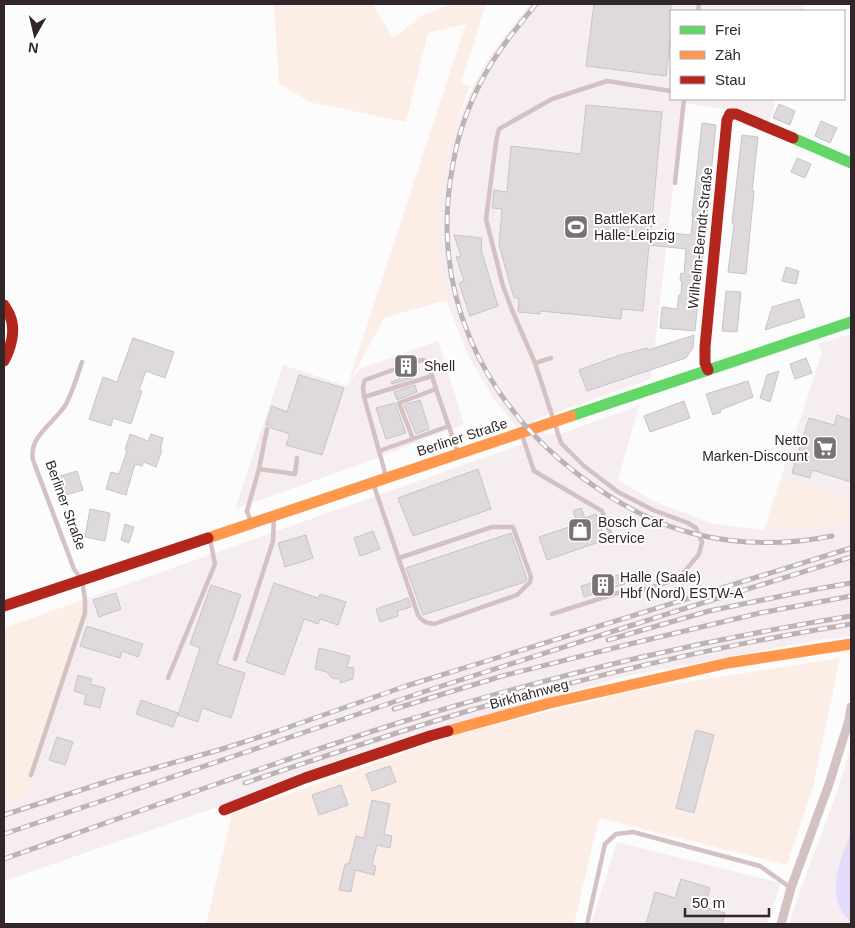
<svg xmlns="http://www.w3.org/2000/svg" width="855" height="928" viewBox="0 0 855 928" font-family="Arial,sans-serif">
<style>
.built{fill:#f6edf1}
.green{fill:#fdede7}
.water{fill:#e2dbfb}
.building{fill:#ddd9dd;stroke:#c7c4c8}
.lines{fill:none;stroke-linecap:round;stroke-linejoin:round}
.lane{stroke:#d4c1c2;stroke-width:4.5}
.street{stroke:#d4c1c2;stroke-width:9}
.fast{stroke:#63d668;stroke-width:11}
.slow{stroke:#ff974d;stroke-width:11}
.jam{stroke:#b3261e;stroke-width:11}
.rail-casing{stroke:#bdb3b4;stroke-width:5}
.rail{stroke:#fff;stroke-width:3;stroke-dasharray:9;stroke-linecap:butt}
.labels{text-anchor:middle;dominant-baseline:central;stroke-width:4;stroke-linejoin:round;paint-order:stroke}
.poi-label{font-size:14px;fill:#31272b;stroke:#fff;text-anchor:start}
.street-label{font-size:14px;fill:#31272b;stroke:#fff}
</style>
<rect width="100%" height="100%" fill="#fcfcfc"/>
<g class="built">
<polygon points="530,4 804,4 802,11 671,11 671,99 776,99 769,123 732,110 683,103 651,379 534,420 546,435 562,433 639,406 618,480 653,501 714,524 764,530 826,527 851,522 851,636 813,641 627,676 463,722 4,881 4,802 29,793 31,775 85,599 528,442 491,395 467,353 447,302 440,254 438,210 442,181 452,133 473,87 485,64 497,46"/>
<polygon points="851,334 851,499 781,477 822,353 818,344"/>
<polygon points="438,341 464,424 372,460 235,509 283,365 347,386 359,369"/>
<polygon points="851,748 851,924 789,924 798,896 834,800"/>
<polygon points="617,842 781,883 767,924 591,924"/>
</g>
<g class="green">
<polygon points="274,4 372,4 393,38 423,15 452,4 486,4 461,83 470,86 452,133 442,181 438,210 440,254 447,302 443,301 384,318 347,386 466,24 428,33 406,122 309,102 279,83"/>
<polygon points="781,477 851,499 851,522 826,527 764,530"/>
<polygon points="85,599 85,613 31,775 29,793 4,802 4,628"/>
<polygon points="840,658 813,787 787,865 599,818 574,924 206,924 232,814 454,735 637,690"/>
</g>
<path class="water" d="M 851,832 L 851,922 C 849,919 845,916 843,913 C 827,887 842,857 851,832 Z"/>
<g class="building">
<polygon points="594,4 671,4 671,32 666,76 586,66"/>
<polygon points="779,104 795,111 790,125 773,118"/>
<polygon points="586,105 662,112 651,231 691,235 693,216 692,216 702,123 716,125 695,331 660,328 662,307 677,309 679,295 681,295 682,282 680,280 681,273 684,274 686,249 649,245 643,311 622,309 621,319 540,311 540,314 518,312 519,298 514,298 499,245 502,209 492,208 494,190 507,192 511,146 581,154"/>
<polygon points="821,121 837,128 830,143 815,136"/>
<polygon points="742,135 758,137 752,191 754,191 746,274 728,272 734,224 732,223"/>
<polygon points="797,158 811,164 805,178 791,172"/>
<polygon points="454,235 482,238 481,249 498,306 470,316 459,283 464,281 456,257 461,256"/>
<polygon points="786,267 799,271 796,284 782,281"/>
<polygon points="726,291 741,292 737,332 722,331"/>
<polygon points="799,299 805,317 765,330 772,307"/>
<polygon points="694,335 693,348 686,358 587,391 579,370 620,355 647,348 648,350"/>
<polygon points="133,338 174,352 165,378 146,371 139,390 142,391 131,424 113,418 111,426 89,419 103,377 117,382"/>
<polygon points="806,358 812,373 795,379 790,364"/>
<polygon points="416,366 418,369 411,371 413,378 392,384 391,382 400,379 397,373"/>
<polygon points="779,371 770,402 760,398 767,375"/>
<polygon points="299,375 344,388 322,455 286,445 290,434 271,428 269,426 266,425 272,406 287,412"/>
<polygon points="748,381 753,397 720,410 721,412 713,415 706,394"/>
<polygon points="415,385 417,392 397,400 394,392"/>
<polygon points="420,400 429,429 416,434 404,405"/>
<polygon points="684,401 690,418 650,432 644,416"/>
<polygon points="395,403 406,433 386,439 376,408"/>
<polygon points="837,415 851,420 851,482 812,470 810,478 792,473 809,418 834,425"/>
<polygon points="130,434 148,441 151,434 163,438 160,450 162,450 156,467 144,462 142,466 135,464 126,495 106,489 111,472 119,474 127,451 125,450"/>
<polygon points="478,469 491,509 413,536 398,498"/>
<polygon points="77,471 83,490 66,495 60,476"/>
<polygon points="581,508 585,518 596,514 605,540 547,560 539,537 578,524 573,511"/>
<polygon points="90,509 110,513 105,541 85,537"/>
<polygon points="125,524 134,527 129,543 121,540"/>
<polygon points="373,531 380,549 360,556 354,538"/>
<polygon points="511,533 527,579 525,582 423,615 406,568"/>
<polygon points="306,535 313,558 285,567 278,543"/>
<polygon points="622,574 625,584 584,597 581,586"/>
<polygon points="274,583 318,598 320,594 346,602 338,625 320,619 318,624 304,619 284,675 246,662"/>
<polygon points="211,585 241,595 217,664 245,673 231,718 202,708 198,722 178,715 200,648 190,644"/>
<polygon points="116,593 121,609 99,617 93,600"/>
<polygon points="408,598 411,607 397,611 398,616 380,622 376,609"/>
<polygon points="87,626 143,644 138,657 122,651 120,658 80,646"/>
<polygon points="319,648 350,656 347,667 354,668 353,679 340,683 340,679 332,678 327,672 315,669"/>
<polygon points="78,675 92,679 90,684 105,688 100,708 84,704 86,695 74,691"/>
<polygon points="141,700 178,713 173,727 136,714"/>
<polygon points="696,730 714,735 694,813 676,808"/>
<polygon points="57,737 73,742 65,765 49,760"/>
<polygon points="390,766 396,782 372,791 366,774"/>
<polygon points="341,785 348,805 319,815 312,795"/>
<polygon points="372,800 390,804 384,834 392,836 390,848 377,845 372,865 376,866 374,875 355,870 351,892 339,890 345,864 349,864 356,836 364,838"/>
<polygon points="681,879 710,888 704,907 725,913 722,924 646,924 655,892 675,898"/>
</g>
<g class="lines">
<g class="lane">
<polyline points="698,11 699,4"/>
<polyline points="675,183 684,99"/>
<polyline points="535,363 551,358"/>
<polyline points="364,397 363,387 365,380 415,362 422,360 426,361 432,376"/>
<polyline points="522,435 534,471 602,511 612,538"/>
<polyline points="413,439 399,403 436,389 458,453"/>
<polyline points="379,451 449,426"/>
<polyline points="259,469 295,474 297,458"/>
<polyline points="386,476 364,397 432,376 436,389"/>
<path d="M 373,483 L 418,615 C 423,622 426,623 434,624 L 517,595 L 530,582 L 531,577 L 513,527 L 492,527 L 399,558"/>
<polyline points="251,522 247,511 259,469 267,429"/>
<polyline points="552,614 627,590 643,590 668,582 681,576 699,554 702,542 696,528 688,523 653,510 618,492 584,466 561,443 535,363 512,310 503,286 486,219 496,142 499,129 552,99 607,81 671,91"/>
<polyline points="235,659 273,541 274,517"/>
<polyline points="168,678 215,564 210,539"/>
<path d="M 31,775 L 85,613 L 85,599 L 82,580 L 74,569 L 33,460 C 28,436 56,422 66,404 C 73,391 77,376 82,362"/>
<polyline points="587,924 605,844 616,834 633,832 760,866 791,888"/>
</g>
<polyline class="street" points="781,924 791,888 829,784 849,720 851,707"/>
<g class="fast">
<polyline points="793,138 851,163"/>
<polyline points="571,416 851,322"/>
</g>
<g class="slow">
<polyline points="208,538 571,416"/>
<polyline points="448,731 550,703 728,663 851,644"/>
</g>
<g class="jam">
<path d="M 4,305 C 6,309 9,312 10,316 C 16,330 11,348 4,361"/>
<polyline points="708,370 705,363 705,347 727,120 730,114 736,114 793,138"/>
<polyline points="4,606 208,538"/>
<polyline points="224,810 305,778 430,736 448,731"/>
</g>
<defs>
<g id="rail">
<path d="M 536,4 C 517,28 496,52 482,80 C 468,106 458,135 453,164 C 429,289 480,400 580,476 C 615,502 653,524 695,534 C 740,545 787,545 832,536"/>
<polyline points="608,640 709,611 811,590 851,583"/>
<polyline points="394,709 502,676 634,643 760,613 851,596"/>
<path d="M 245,783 C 319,758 393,733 468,711 C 594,675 722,645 851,624"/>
<polyline points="4,815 115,779 219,750 275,732 406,686 851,548"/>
<polyline points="4,834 426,691 664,615 851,557"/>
<path d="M 4,859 C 135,813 266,765 398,723 C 546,677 698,641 851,616"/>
</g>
</defs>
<use href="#rail" class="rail-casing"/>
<use href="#rail" class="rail"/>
</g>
<defs>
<symbol id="stadium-square" viewBox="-11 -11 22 22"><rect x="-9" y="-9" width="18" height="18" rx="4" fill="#787274" stroke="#fff"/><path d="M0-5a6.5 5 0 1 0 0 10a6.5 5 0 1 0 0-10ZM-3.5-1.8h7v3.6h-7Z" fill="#fff"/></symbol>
<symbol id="building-square" viewBox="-11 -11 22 22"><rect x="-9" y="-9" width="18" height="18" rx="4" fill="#787274" stroke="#fff"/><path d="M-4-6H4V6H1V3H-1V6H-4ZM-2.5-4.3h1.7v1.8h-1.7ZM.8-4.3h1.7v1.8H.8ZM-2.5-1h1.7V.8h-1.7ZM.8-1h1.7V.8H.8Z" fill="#fff"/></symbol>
<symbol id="supermarket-square" viewBox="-11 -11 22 22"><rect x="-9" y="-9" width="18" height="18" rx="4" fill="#787274" stroke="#fff"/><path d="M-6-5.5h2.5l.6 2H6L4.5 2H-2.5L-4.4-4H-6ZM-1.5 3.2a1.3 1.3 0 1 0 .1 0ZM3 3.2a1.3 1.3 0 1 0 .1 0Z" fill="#fff"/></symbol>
<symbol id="shop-square" viewBox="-11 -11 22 22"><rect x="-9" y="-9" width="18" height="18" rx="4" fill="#787274" stroke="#fff"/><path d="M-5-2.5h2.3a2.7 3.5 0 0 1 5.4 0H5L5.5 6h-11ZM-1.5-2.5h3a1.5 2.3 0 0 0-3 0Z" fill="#fff"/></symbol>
</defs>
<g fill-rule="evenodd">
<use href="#stadium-square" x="562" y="213" width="28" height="28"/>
<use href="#building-square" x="392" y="352" width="28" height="28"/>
<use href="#supermarket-square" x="811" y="434" width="28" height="28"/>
<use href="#shop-square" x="566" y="516" width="28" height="28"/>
<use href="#building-square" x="589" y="571" width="28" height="28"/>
</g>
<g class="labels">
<g class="poi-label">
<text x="594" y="219">BattleKart<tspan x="594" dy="16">Halle-Leipzig</tspan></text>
<text x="424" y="366">Shell</text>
<text x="808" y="440" text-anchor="end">Netto<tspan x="808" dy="16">Marken-Discount</tspan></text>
<text x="598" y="522">Bosch Car<tspan x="598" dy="16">Service</tspan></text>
<text x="620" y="577">Halle (Saale)<tspan x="620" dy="16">Hbf (Nord) ESTW-A</tspan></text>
</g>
<g class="street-label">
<text transform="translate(700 238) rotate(-84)">Wilhelm-Berndt-Straße</text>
<text transform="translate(462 437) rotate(-18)">Berliner Straße</text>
<text transform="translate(66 505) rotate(70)">Berliner Straße</text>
<text transform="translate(529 694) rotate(-15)">Birkhahnweg</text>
</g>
</g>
<rect width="855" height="928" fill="none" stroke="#31272b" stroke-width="10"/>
<rect x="670" y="10" width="175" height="90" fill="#ffffff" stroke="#ada9aa"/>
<rect x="680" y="26" width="25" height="8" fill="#63d668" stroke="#ada9aa"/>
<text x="715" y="35" font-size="15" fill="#31272b">Frei</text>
<rect x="680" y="51" width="25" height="8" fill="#ff974d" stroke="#ada9aa"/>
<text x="715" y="60" font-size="15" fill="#31272b">Zäh</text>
<rect x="680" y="76" width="25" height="8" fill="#b3261e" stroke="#ada9aa"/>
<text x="715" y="85" font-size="15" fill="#31272b">Stau</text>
<g transform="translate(35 35) rotate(188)" stroke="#ffffff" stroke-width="4" paint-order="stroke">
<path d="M0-4L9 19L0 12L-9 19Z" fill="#31272b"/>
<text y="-8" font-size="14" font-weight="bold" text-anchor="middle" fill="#31272b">N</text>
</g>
<path d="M685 908v8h84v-8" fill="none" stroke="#31272b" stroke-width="2.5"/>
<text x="692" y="908" font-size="15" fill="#31272b" stroke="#ffffff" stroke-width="4" paint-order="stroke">50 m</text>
</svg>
